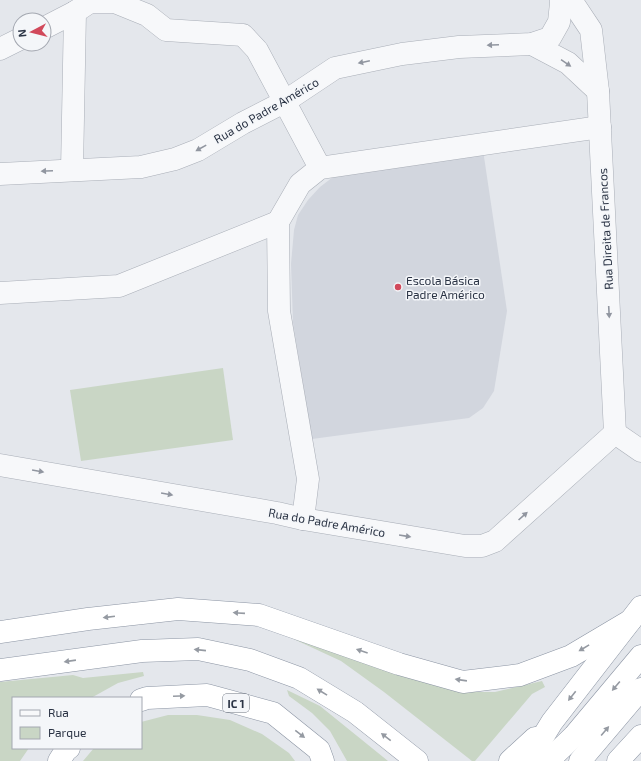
<svg xmlns="http://www.w3.org/2000/svg" width="641" height="761" viewBox="0 0 641 761" font-family="'Exo 2',sans-serif">
<style>
.built{fill:#d2d6de}
.green{fill:#c9d6c5}
.lines{fill:none;stroke-linecap:round;stroke-linejoin:round}
.street-casing{stroke:#a9aeb7;stroke-width:23}
.highway-casing{stroke:#8b94a3;stroke-width:23}
.street{stroke:#f7f8fa;stroke-width:22}
.highway{stroke:#fff;stroke-width:22}
.oneway{fill:#9196a0}
.oneway2{fill:#959aa2}
.poi-dot{fill:#d1495b;stroke:#f4f6f9;stroke-width:1.5}
.labels{text-anchor:middle;dominant-baseline:central;stroke-width:3;stroke-linejoin:round;paint-order:stroke}
.shield{fill:#f4f6f9;stroke:#676e7b;stroke-width:1}
.shield-label{font-size:11px;font-weight:bold;fill:#2b3445}
.street-label{font-size:12px;fill:#2b3445;stroke:#f4f6f9}
.poi-label{font-size:12px;fill:#2b3445;stroke:#f4f6f9;text-anchor:start}
</style>
<rect width="100%" height="100%" fill="#e4e7ec"/>
<polygon class="built" points="483,150 507,311 494,391 483,408 469,418 312,439 293,323 291,264 294,230 298,215 308,200 320,187 333,177"/>
<g class="green">
<polygon points="223,368 233,440 81,461 70,390"/>
<polygon points="287,636 467,692 495,692 542,681 545,687 532,694 475,761 472,761 384,692 341,661"/>
<polygon points="143,672 144,676 118,683 91,698 13,698 13,748 29,748 20,761 0,761 0,682 73,675 83,678"/>
<polygon points="287,690 320,706 388,761 347,761 330,731 312,713 289,696"/>
<polygon points="168,715 197,715 230,720 262,734 289,753 295,761 83,761 94,748 141,748 141,722"/>
</g>
<g class="lines">
<defs>
<g id="street">
<polyline points="571,0 591,30 598,91 615,433"/>
<polyline points="44,28 75,12 90,2 115,2 147,15 166,30 243,35 257,50 320,168"/>
<polyline points="532,44 568,63 598,91"/>
<polyline points="0,49 20,39"/>
<polyline points="72,170 75,12"/>
<polyline points="0,174 141,167 175,159 198,150 243,123 284,102 335,68 402,54 459,47 532,44 550,38 559,22 561,3 561,0"/>
<polyline points="0,293 119,286 278,222"/>
<polyline points="615,433 641,451"/>
<polyline points="0,465 277,513 303,519 465,546 482,546 495,541 615,433"/>
<polyline points="303,519 308,479 279,311 278,222 300,184 320,168 600,127"/>
</g>
<g id="highway">
<polyline points="0,632 88,619 178,609 259,615 399,664 463,682 520,675 571,656 630,621"/>
<polyline points="0,670 142,651 198,649 250,660 299,678 355,712 417,761"/>
<polyline points="141,700 147,698 207,695 273,713 319,750 323,761"/>
<polyline points="59,761 66,750 69,748"/>
<polyline points="510,761 535,738"/>
<polyline points="528,761 552,722 641,607"/>
<polyline points="548,761 574,736 641,656"/>
<polyline points="580,761 641,689"/>
<polyline points="618,761 641,736"/>
</g>
</defs>
<use href="#street" class="street-casing"/>
<use href="#highway" class="highway-casing"/>
<use href="#street" class="street"/>
<use href="#highway" class="highway"/>
</g>
<defs><path id="oneway-solid" d="M-6-.8H1V-3.2L6.5 0L1 3.2V.8H-6Z"/></defs>
<g class="oneway">
<use href="#oneway-solid" transform="translate(493 45) rotate(178)"/>
<use href="#oneway-solid" transform="translate(364 62) rotate(168)"/>
<use href="#oneway-solid" transform="translate(566 63) rotate(34)"/>
<use href="#oneway-solid" transform="translate(201 148) rotate(151)"/>
<use href="#oneway-solid" transform="translate(47 171) rotate(177)"/>
<use href="#oneway-solid" transform="translate(609 312) rotate(87)"/>
<use href="#oneway-solid" transform="translate(38 471) rotate(10)"/>
<use href="#oneway-solid" transform="translate(167 494) rotate(10)"/>
<use href="#oneway-solid" transform="translate(523 516) rotate(-42)"/>
<use href="#oneway-solid" transform="translate(405 536) rotate(9)"/>
</g>
<g class="oneway2">
<use href="#oneway-solid" transform="translate(239 613) rotate(-176)"/>
<use href="#oneway-solid" transform="translate(109 617) rotate(173)"/>
<use href="#oneway-solid" transform="translate(584 648) rotate(149)"/>
<use href="#oneway-solid" transform="translate(200 650) rotate(-174)"/>
<use href="#oneway-solid" transform="translate(362 651) rotate(-161)"/>
<use href="#oneway-solid" transform="translate(70 661) rotate(172)"/>
<use href="#oneway-solid" transform="translate(461 680) rotate(-172)"/>
<use href="#oneway-solid" transform="translate(616 686) rotate(130)"/>
<use href="#oneway-solid" transform="translate(322 692) rotate(-148)"/>
<use href="#oneway-solid" transform="translate(179 696) rotate(-3)"/>
<use href="#oneway-solid" transform="translate(572 696) rotate(128)"/>
<use href="#oneway-solid" transform="translate(605 731) rotate(-50)"/>
<use href="#oneway-solid" transform="translate(300 734) rotate(38)"/>
<use href="#oneway-solid" transform="translate(386 737) rotate(-142)"/>
</g>
<circle class="poi-dot" cx="398" cy="287" r="4"/>
<g class="labels">
<rect class="shield" x="223" y="694" width="26" height="18" rx="3"/>
<g class="shield-label">
<text x="236" y="703">IC 1</text>
</g>
<g class="street-label">
<text transform="translate(266 110) rotate(-30)">Rua do Padre Américo</text>
<text transform="translate(605 229) rotate(-93)">Rua Direita de Francos</text>
<text transform="translate(327 522) rotate(10)">Rua do Padre Américo</text>
</g>
<g class="poi-label">
<text x="406" y="280">Escola Básica<tspan x="406" dy="14">Padre Américo</tspan></text>
</g>
</g>
<rect x="12" y="697" width="130" height="52" fill="#f4f6f9" stroke="#a4a8b1"/>
<rect x="20" y="710" width="20" height="6" fill="#f7f8fa" stroke="#a4a8b1"/>
<text x="48" y="717" font-size="12" fill="#2b3445">Rua</text>
<rect x="20" y="727" width="20" height="12" fill="#c9d6c5" stroke="#a4a8b1"/>
<text x="48" y="737" font-size="12" fill="#2b3445">Parque</text>
<g transform="translate(32 32) rotate(263)"><circle r="19" fill="#f4f6f9" stroke="#a4a8b1"/>
<path d="M0-3L7 15L0 10L-7 15Z" fill="#d1495b"/>
<text y="-6" font-size="11" font-weight="bold" text-anchor="middle" fill="#2b3445">N</text>
</g>
</svg>
